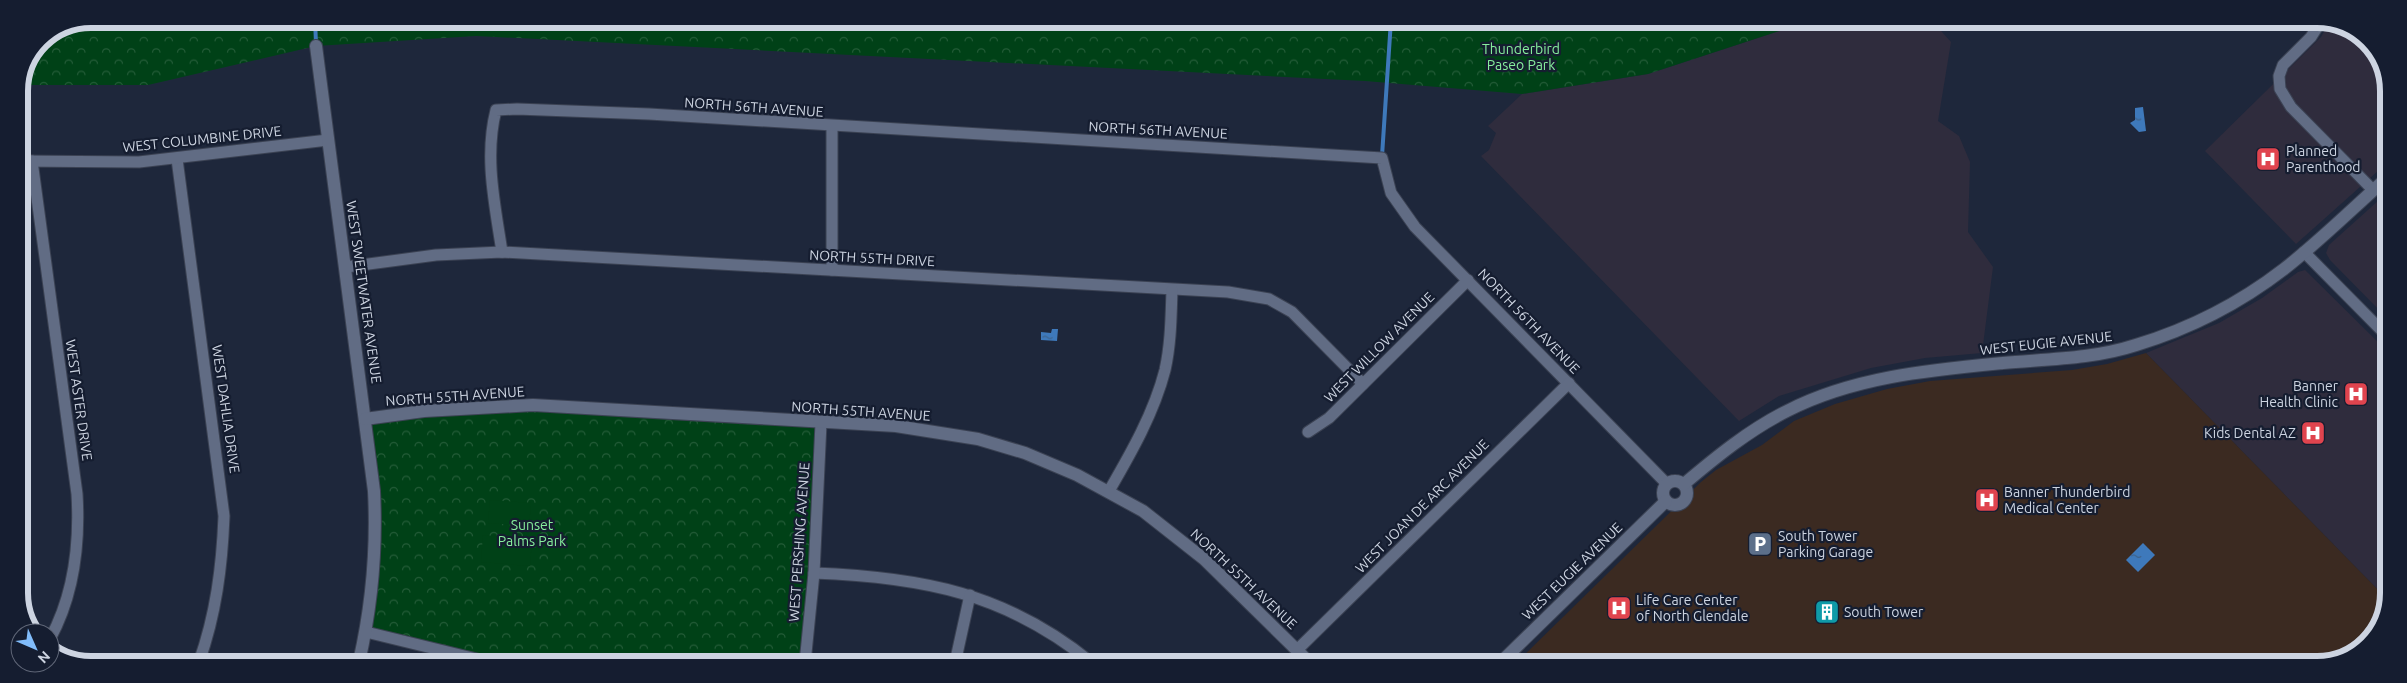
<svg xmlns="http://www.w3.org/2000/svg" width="2407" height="683" viewBox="0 0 2407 683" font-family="Ubuntu,sans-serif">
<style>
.commercial{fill:#2f2c3d}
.medical{fill:#3b2a21}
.forest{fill:url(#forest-crowns)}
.pitch{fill:#004117}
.water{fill:url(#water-ripples)}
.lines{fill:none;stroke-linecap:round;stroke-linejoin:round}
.stream{stroke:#3e79bb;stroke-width:4}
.street-casing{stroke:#3b4253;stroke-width:13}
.secondary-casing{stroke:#3b4253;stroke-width:14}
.street{stroke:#616c84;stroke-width:11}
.secondary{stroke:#616c84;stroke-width:12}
.labels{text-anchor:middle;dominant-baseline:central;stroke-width:4.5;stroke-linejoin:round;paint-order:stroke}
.park-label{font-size:14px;fill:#87ef9d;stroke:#151d30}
.street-label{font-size:14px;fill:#cdd4e1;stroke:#151d30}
.poi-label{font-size:14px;fill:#cdd4e1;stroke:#151d30;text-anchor:start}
.rim{fill:none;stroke:#cdd4e1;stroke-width:6}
</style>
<defs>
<pattern id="forest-crowns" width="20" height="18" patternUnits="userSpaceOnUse" patternTransform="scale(1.25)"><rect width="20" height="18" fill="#004117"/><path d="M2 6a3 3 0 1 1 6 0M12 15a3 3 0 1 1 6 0" fill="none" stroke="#245c38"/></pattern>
<pattern id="water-ripples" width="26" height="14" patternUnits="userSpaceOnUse" patternTransform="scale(1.25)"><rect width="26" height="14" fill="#3e79bb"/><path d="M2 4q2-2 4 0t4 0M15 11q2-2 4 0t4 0" fill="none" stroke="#3e628b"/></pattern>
</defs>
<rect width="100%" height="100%" fill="#1e273b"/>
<g class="commercial">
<polygon points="1810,21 1932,21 1951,42 1938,121 1959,136 1970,162 1968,232 1993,267 1982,353 1925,358 1871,368 1779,396 1739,421 1481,156 1489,150 1496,133 1488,126 1522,94 1648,74"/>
<polygon points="2330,21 2335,21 2371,43 2388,85 2388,162 2296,244 2205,151 2321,37"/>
<polygon points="2388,192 2387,318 2330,260 2326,253 2329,245"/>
<polygon points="2305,270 2387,351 2386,598 2146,353 2219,323 2262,298 2298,272"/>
</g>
<polygon class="medical" points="2146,353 2386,598 2386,611 2360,649 2317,664 1516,663 1701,482 1716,470 1762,445 1794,421 1835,404 1887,389 1930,381 2072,370 2107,364"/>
<g class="forest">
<polygon points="90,19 1810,21 1648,74 1522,94 1365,81 476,36 316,46 148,85 21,85 40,40"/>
<polygon points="486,407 821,423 805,663 489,662 366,632 373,580 365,419"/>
</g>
<g class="pitch">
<polygon points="490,500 531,503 529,526 488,523"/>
<polygon points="483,535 532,539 530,566 481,562"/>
</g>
<g class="water">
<polygon points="2143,107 2146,131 2139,132 2130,123 2135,120 2135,108"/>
<polygon points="1052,329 1058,329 1057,341 1041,340 1041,332 1051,333"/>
<polygon points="2143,543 2155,555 2138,572 2126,560"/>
</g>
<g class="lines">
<g class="stream">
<polyline points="315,19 316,44"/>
<polyline points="1382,156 1391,20"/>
</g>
<defs>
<g id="street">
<polyline points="2321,21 2311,37 2283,65 2279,76 2280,89 2291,107 2373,190"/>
<polyline points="832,127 832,270"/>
<path d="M 177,159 L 224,516 C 222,567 216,614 199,662"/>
<polyline points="19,161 139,162 328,140"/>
<path d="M 32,161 L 77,494 C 80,544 74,595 50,639"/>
<path d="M 502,252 C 495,205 484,157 496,110 L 517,109 L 649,114 L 1382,158 L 1391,193 L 1415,227 L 1667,484"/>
<polyline points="2304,252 2387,336"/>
<polyline points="346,267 436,255 502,252 1228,292 1269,299 1292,312 1363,384"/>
<polyline points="1308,432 1329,418 1468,280"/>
<path d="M 1109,491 C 1131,453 1154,413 1165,370 C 1171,343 1171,317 1172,290"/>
<path d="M 814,573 C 922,577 1006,593 1092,663"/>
<polyline points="366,632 489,662"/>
<polyline points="1297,650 1569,383"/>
<polyline points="805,663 814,573 821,423"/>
<polyline points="955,663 970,595"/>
</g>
<g id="secondary">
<path d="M 316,46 L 374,491 C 377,549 372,605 359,662"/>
<polyline points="365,419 424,411 533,405 896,426 978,439 1025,453 1077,475 1143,511 1204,559 1310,663"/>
<circle cx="1675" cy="493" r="12"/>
<path d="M 1684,484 C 1716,457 1749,430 1787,411 C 1853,377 1930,370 2003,363 C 2048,359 2093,359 2136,345 C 2189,329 2240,303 2284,269 C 2320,241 2353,208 2388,177"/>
<polyline points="1500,663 1666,501"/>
</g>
</defs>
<use href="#street" class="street-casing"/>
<use href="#secondary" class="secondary-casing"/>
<use href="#street" class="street"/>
<use href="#secondary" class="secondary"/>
</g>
<defs>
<symbol id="hospital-square" viewBox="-11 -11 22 22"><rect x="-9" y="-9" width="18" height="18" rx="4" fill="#e0444e" stroke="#151d30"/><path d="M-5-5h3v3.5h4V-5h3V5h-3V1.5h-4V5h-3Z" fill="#fff"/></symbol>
<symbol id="parking-square" viewBox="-11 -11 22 22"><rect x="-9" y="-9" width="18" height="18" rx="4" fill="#5c6f8a" stroke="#151d30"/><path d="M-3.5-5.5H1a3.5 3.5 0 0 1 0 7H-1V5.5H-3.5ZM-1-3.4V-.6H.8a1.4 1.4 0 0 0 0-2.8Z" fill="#fff"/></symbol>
<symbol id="building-square" viewBox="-11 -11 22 22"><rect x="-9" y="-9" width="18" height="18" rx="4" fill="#0f9aa8" stroke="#151d30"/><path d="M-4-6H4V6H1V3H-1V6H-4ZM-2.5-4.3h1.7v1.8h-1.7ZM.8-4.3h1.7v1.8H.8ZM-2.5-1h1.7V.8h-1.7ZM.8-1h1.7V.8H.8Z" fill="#fff"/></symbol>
</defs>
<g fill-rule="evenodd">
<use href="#hospital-square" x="2254" y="145" width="28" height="28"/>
<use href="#hospital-square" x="2342" y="380" width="28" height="28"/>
<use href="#hospital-square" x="2299" y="419" width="28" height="28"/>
<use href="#hospital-square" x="1973" y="486" width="28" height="28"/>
<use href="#parking-square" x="1746" y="530" width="28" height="28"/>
<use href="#hospital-square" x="1605" y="594" width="28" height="28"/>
<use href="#building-square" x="1813" y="598" width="28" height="28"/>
</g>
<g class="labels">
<g class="park-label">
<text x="1521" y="49">Thunderbird<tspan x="1521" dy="16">Paseo Park</tspan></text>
<text x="532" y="525">Sunset<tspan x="532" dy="16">Palms Park</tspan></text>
</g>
<g class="street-label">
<text transform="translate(754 107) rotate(4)">NORTH 56TH AVENUE</text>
<text transform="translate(1158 130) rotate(3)">NORTH 56TH AVENUE</text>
<text transform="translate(202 139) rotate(-6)">WEST COLUMBINE DRIVE</text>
<text transform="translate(872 258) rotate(3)">NORTH 55TH DRIVE</text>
<text transform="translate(364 292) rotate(82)">WEST SWEETWATER AVENUE</text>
<text transform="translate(1529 321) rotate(46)">NORTH 56TH AVENUE</text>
<text transform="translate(2046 343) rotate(-6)">WEST EUGIE AVENUE</text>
<text transform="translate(1379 347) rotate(-45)">WEST WILLOW AVENUE</text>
<text transform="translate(455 396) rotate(-4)">NORTH 55TH AVENUE</text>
<text transform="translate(79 400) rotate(82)">WEST ASTER DRIVE</text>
<text transform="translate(226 409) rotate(82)">WEST DAHLIA DRIVE</text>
<text transform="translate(861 411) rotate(4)">NORTH 55TH AVENUE</text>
<text transform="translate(1422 506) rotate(-45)">WEST JOAN DE ARC AVENUE</text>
<text transform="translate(799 542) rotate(-86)">WEST PERSHING AVENUE</text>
<text transform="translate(1572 571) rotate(-44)">WEST EUGIE AVENUE</text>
<text transform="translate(1244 579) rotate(43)">NORTH 55TH AVENUE</text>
</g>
<g class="poi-label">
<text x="2286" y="151">Planned<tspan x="2286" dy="16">Parenthood</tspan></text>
<text x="2338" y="386" text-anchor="end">Banner<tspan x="2338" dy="16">Health Clinic</tspan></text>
<text x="2296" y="433" text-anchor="end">Kids Dental AZ</text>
<text x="2004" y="492">Banner Thunderbird<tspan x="2004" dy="16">Medical Center</tspan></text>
<text x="1778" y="536">South Tower<tspan x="1778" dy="16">Parking Garage</tspan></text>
<text x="1636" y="600">Life Care Center<tspan x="1636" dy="16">of North Glendale</tspan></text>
<text x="1844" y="612">South Tower</text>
</g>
</g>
<path d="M0 0H2407V683H0ZM91 28H2317A63 63 0 0 1 2380 91V593A63 63 0 0 1 2317 656H91A63 63 0 0 1 28 593V91A63 63 0 0 1 91 28Z" fill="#151d30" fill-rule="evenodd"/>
<path class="rim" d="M91 28H2317A63 63 0 0 1 2380 91V593A63 63 0 0 1 2317 656H91A63 63 0 0 1 28 593V91A63 63 0 0 1 91 28Z"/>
<g transform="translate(35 648) rotate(135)"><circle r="24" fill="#151d30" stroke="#5f6677"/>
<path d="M0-4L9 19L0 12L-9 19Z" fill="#81bcfa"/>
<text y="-8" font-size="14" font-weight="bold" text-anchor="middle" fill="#cdd4e1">N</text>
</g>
</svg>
